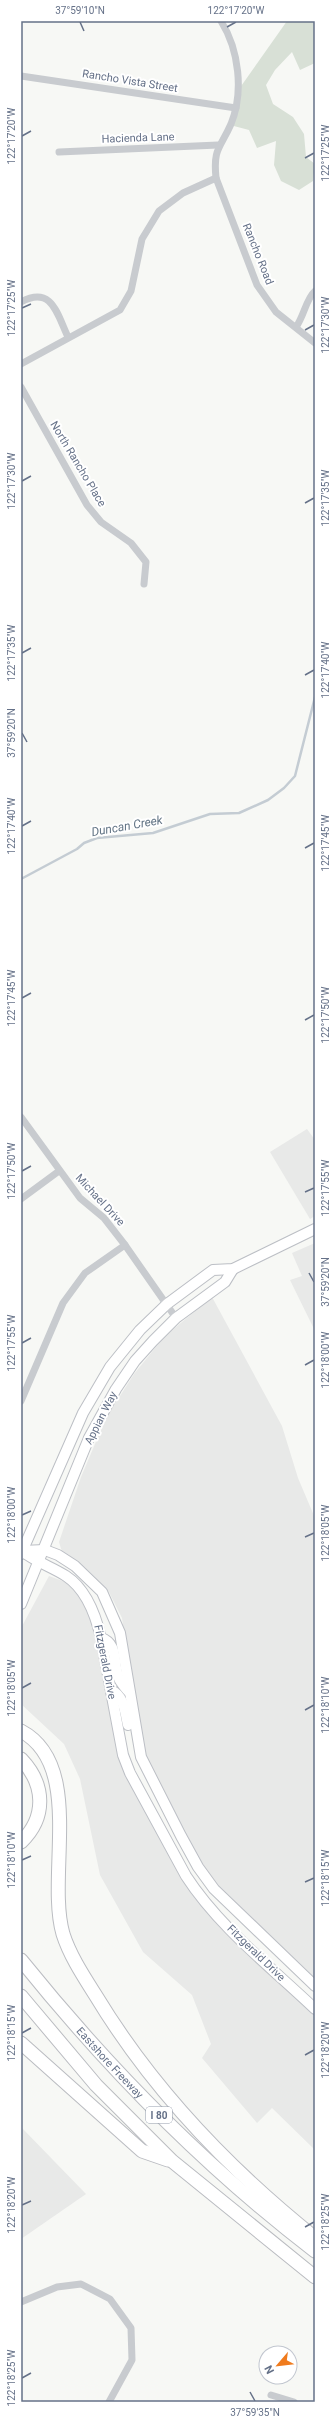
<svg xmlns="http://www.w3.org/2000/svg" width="336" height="2423" viewBox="0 0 336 2423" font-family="Roboto,sans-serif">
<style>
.built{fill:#e8e9e8}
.green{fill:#d8e0d6}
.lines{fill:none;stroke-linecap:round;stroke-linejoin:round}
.stream{stroke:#c4ccd3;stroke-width:2.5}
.secondary-casing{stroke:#bcbfc5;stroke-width:12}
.highway-casing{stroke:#babcc1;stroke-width:15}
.street{stroke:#c8cbcf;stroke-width:7}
.secondary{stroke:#fff;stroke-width:10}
.highway{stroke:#fff;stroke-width:13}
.ticks{fill:none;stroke:#657188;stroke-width:1.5}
.labels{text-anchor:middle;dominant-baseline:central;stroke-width:4;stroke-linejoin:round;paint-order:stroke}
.shield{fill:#fff;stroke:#939cac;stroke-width:1}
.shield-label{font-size:10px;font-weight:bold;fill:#657188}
.street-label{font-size:11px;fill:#657188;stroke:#fff}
.water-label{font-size:12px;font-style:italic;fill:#617384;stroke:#fff}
.neatline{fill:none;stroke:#657188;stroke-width:1.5}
.ticks-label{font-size:10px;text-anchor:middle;fill:#657188}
</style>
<rect width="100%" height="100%" fill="#f7f8f5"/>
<g class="built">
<polygon points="307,1129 315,1140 315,1216 310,1219 270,1152"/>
<polygon points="315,1243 315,1331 290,1280 302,1276 292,1253"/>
<polygon points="212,1297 282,1426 298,1478 315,1518 315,1981 234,1906 207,1873 179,1826 146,1758 134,1698 122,1618 109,1592 95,1578 63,1555 59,1542 81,1477 106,1418 134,1374 164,1337"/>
<polygon points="49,1576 71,1584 91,1613 122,1761 168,1849 229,1932 315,2012 315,2150 272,2108 257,2123 202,2058 211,2044 192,1995 143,1952 100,1875 80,1779 64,1744 21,1704 21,1628"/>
<polygon points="21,2127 86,2194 21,2239"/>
</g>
<polygon class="green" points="287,21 315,21 315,63 300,70 292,52 275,70 266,85 273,104 293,117 304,134 306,157 315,164 313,181 299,190 281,181 274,165 276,141 257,148 249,130 230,125 239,89"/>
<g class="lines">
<polyline class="stream" points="21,879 77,849 84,843 97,838 153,833 210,814 239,813 268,800 284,788 295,776 315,697"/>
<defs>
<g id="secondary">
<path d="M 22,1551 C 36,1562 52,1567 66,1576 C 86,1589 96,1616 101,1638 L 123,1755 L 130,1773 L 186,1876 C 219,1927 271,1967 315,2009"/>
<polyline points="22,1551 45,1550 58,1555 75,1566 102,1592 120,1633 141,1757 181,1836 198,1867 214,1889 315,1986"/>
<polyline points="21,1554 83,1413 110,1367 140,1330 167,1304 213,1270 233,1269 315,1229"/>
<polyline points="21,1604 89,1438 116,1389 135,1361 153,1341 176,1318 225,1282 233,1269"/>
<path d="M 101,1638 C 118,1643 113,1663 118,1676 C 120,1683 125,1687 129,1692"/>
<path d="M 111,1690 C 124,1696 125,1711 128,1725"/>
</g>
<g id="highway">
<path d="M 21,1731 C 85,1765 46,1875 63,1934 C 70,1956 84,1977 96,1996 C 153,2090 230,2170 315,2238"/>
<path d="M 21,1759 C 45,1784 47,1817 21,1842"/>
<path id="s1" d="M 21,1960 C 108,2068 205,2167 315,2251"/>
<polyline points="21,1996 96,2085 172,2161 315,2277"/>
<polyline points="21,2043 142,2151 168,2160"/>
</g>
</defs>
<use href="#secondary" class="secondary-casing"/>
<use href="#highway" class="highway-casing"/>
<g class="street">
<path d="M 221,21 C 239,50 244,92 231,124 C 220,149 213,148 216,178 L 257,285 L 276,312 L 315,343"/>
<polyline points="21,76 236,108"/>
<polyline points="59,152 218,145"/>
<path d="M 21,302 C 52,285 57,314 68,337"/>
<path d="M 296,327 C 304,316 306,299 315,291"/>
<polyline points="21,364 120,310 131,291 142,239 159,211 183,193 216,178"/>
<polyline points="21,387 87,505 101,522 131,543 146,562 144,584"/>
<polyline points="21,1117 80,1198 104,1218 125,1245 176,1318"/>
<polyline points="21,1199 59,1171"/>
<polyline points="21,1401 63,1303 85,1273 125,1245"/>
<polyline points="21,2302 57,2287 81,2284 110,2299 131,2328 132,2360 109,2402"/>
<polyline points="271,2395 294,2402"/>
</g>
<use href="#secondary" class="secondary"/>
<use href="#highway" class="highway"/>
</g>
<path class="ticks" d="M 80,22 L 84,31M 227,27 L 236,22M 22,136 L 31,131M 305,158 L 314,153M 22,308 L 31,304M 305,330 L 314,325M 22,481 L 31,476M 305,503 L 314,498M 22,653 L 31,648M 305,675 L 314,670M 22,733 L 27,742M 22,826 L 31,821M 305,848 L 314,843M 22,998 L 31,993M 305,1020 L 314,1015M 22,1171 L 31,1166M 305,1192 L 314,1188M 309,1273 L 314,1282M 22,1343 L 31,1338M 305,1365 L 314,1360M 22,1515 L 31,1511M 305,1537 L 314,1533M 22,1688 L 31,1683M 305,1710 L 314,1705M 22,1860 L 31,1856M 305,1882 L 314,1878M 22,2033 L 31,2028M 305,2055 L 314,2050M 22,2205 L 31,2201M 305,2227 L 314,2222M 22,2378 L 31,2373M 250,2392 L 255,2401"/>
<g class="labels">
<rect class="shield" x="146" y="2107" width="26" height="16" rx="3"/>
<g class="shield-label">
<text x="159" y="2115">I 80</text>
</g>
<g class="street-label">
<text transform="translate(130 81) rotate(9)">Rancho Vista Street</text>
<text transform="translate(138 138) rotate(-2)">Hacienda Lane</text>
<text transform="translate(258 254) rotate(68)">Rancho Road</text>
<text transform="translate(78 464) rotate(59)">North Rancho Place</text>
<text transform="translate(100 1200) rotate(47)">Michael Drive</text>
<text transform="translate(101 1418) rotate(-63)">Appian Way</text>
<text transform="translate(105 1662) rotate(79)">Fitzgerald Drive</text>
<text transform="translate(256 1953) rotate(44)">Fitzgerald Drive</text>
<text stroke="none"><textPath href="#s1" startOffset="136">Eastshore Freeway</textPath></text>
</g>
<g class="water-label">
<text transform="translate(127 826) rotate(-10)">Duncan Creek</text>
</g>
</g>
<rect width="336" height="2423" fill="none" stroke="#ffffff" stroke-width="44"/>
<g transform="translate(278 2365) rotate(242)"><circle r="19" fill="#ffffff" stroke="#c1c6cf"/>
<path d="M0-3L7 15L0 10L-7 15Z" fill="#f07b1d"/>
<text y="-6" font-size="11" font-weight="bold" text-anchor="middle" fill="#657188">N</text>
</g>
<rect x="22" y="22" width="292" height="2379" class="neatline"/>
<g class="ticks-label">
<text x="80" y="14">37°59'10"N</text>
<text x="236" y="14">122°17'20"W</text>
<text transform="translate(11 136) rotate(-90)" y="4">122°17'20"W</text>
<text transform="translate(325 153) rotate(-90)" y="4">122°17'25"W</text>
<text transform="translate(11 308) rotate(-90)" y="4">122°17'25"W</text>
<text transform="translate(325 325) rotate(-90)" y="4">122°17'30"W</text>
<text transform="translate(11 481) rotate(-90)" y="4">122°17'30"W</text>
<text transform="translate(325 498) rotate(-90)" y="4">122°17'35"W</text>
<text transform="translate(11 653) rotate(-90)" y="4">122°17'35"W</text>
<text transform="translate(325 670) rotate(-90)" y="4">122°17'40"W</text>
<text transform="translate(11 733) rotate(-90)" y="4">37°59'20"N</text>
<text transform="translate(11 826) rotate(-90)" y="4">122°17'40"W</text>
<text transform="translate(325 843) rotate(-90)" y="4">122°17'45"W</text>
<text transform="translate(11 998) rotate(-90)" y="4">122°17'45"W</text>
<text transform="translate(325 1015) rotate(-90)" y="4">122°17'50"W</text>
<text transform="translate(11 1171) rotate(-90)" y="4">122°17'50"W</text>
<text transform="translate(325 1188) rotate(-90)" y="4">122°17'55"W</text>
<text transform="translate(325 1282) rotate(-90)" y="4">37°59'20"N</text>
<text transform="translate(11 1343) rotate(-90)" y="4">122°17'55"W</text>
<text transform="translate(325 1360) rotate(-90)" y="4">122°18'00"W</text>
<text transform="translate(11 1515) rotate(-90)" y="4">122°18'00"W</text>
<text transform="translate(325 1533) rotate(-90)" y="4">122°18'05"W</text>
<text transform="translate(11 1688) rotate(-90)" y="4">122°18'05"W</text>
<text transform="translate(325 1705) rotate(-90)" y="4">122°18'10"W</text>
<text transform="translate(11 1860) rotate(-90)" y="4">122°18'10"W</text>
<text transform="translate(325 1878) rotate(-90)" y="4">122°18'15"W</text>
<text transform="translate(11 2033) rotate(-90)" y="4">122°18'15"W</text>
<text transform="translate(325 2050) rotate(-90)" y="4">122°18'20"W</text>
<text transform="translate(11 2205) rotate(-90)" y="4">122°18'20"W</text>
<text transform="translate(325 2222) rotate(-90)" y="4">122°18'25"W</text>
<text transform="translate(11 2378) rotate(-90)" y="4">122°18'25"W</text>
<text x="255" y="2416">37°59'35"N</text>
</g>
</svg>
